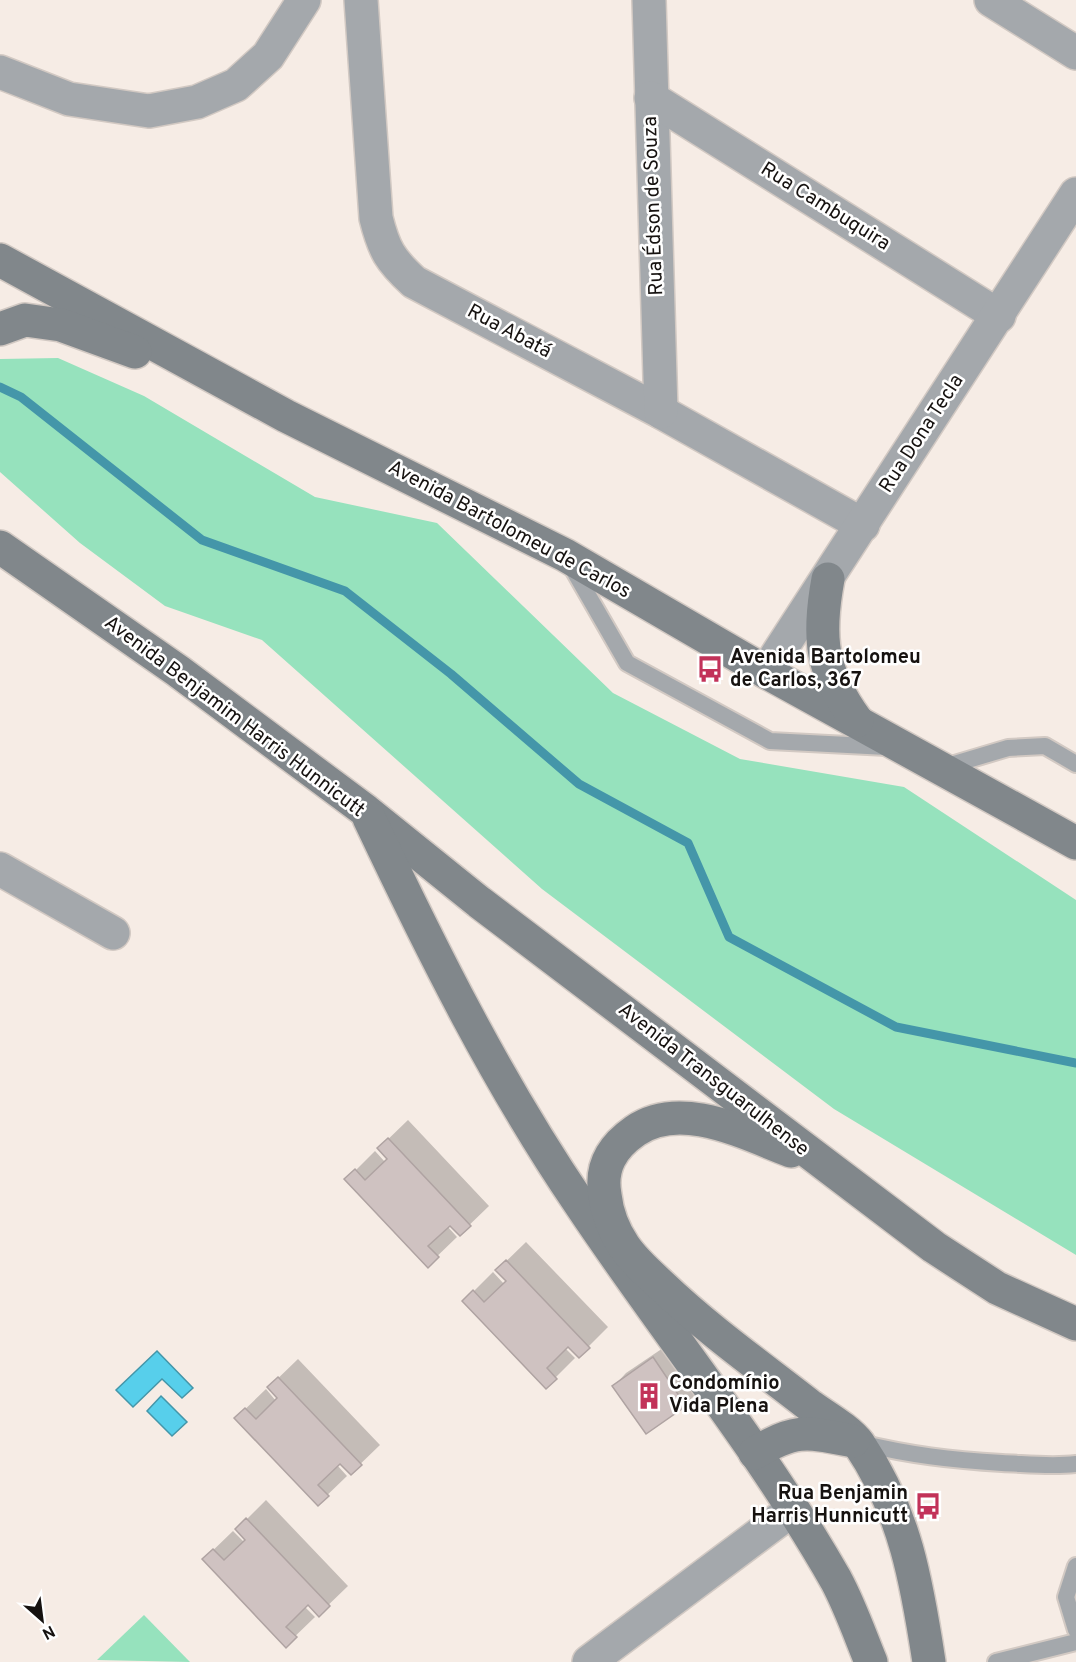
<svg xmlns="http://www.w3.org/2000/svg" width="1076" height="1662" viewBox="0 0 1076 1662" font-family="Overpass,sans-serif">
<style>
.green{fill:#96e2bd}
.water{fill:#57cfeb;stroke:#4496a9;stroke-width:1.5}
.shadow{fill:#0003}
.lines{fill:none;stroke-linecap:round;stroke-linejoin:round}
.stream{stroke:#4496a9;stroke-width:9}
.building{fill:#cfc2c1;stroke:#afa3a2;stroke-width:1.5}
.service-casing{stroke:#d2c9c3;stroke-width:20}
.minor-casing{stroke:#d2c9c3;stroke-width:36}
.tertiary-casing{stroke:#d2c9c3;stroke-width:36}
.secondary-casing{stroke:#d2c9c3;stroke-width:36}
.service{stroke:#a4a8ac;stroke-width:16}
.minor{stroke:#a4a8ac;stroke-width:33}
.tertiary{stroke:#a4a8ac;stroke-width:33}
.secondary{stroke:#81878b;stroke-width:33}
.labels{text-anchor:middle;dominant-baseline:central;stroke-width:5;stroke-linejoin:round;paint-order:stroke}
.street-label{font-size:20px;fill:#161210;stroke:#fff}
.poi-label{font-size:20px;font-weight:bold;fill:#161210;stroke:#fff;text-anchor:start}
</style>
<rect width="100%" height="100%" fill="#f6ece5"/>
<g class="green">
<polygon points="58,358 144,396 315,497 437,523 613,693 740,759 904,787 1076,900 1076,1255 834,1109 542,889 262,640 165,606 80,543 0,472 0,359"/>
<polygon points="144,1615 190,1662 97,1660"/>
</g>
<g class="water">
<polygon points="157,1351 193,1388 182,1398 162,1379 133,1407 116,1390"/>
<polygon points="161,1396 187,1422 172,1436 147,1411"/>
</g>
<g class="shadow">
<polygon points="408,1120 489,1206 460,1234 450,1223 447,1226 457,1237 428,1265 346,1180 375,1151 385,1162 389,1159 379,1148"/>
<polygon points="526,1242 608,1327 579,1356 568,1345 565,1348 575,1358 546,1387 464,1301 493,1272 504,1284 507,1280 497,1270"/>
<polygon points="666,1346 698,1392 685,1405 646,1432 614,1386 626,1373"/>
<polygon points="298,1359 380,1445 351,1473 341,1462 337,1465 347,1476 318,1504 236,1418 266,1389 276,1401 279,1397 269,1387"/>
<polygon points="266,1500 348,1586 319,1614 308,1603 305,1607 315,1617 286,1645 204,1559 233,1531 244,1542 247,1539 237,1529"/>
</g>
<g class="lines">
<polyline class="stream" points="0,387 21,397 202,540 345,591 451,674 579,784 688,843 729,937 896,1027 1076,1063"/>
</g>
<g class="building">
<polygon points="388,1138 471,1226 460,1236 450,1226 428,1246 439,1257 428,1268 344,1179 355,1169 365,1180 387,1159 377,1148"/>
<polygon points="506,1260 590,1348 579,1358 568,1347 547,1368 557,1379 546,1389 462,1301 473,1290 484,1302 506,1281 495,1270"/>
<polygon points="653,1357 686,1406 646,1434 612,1386"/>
<polygon points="278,1377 362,1465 351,1475 340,1464 318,1485 329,1496 318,1506 234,1418 245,1408 256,1419 277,1398 267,1387"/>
<polygon points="246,1518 330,1606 319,1617 308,1605 286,1627 297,1637 286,1648 202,1559 213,1549 224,1560 245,1540 235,1529"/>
</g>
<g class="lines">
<defs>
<g id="service">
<polyline points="570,564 627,663 770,741 887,747"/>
<polyline points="941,768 1008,748 1045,746 1076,764"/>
<path d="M 860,1443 C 910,1455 951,1460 1002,1463 C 1027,1464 1051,1467 1076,1464"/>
<polyline points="1076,1566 1066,1597 1076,1630"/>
<polyline points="996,1662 1076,1642"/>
</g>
<g id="minor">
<path d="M 361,0 L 376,218 C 384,250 390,260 414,282 L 661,412 L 863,525"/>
<polyline points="649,0 661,412"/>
<polyline points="991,0 1076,53"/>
<polyline points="0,72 69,99 149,111 197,102 236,85 268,56 304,0"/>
<polyline points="651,98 999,316"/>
<polyline points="0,869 113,933"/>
<polyline points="589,1662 792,1510"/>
</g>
<polyline id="tertiary" points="766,672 1076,194"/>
<g id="secondary">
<polyline points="0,260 286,416 565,555 766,672 1076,843"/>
<polyline points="0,329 25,320 61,325 135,352"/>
<polyline points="0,547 178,671 366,811 479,902 934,1247 997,1288 1076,1324"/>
<path d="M 828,579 C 817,638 821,672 857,721"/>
<path d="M 369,818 C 432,951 497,1082 580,1204 C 664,1330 761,1448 836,1580 C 850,1606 860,1635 871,1662"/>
<path d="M 791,1151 C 746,1134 681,1099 635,1131 C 612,1147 600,1167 605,1195 C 607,1213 614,1231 624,1246 C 634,1261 648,1273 661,1285 C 707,1329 759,1366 809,1405 C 824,1416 848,1429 859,1444 C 905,1512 917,1583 929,1662"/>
<path d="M 755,1453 C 796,1428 807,1432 853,1441"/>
</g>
</defs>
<use href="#service" class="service-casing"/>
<use href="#minor" class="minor-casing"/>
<use href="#tertiary" class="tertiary-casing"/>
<use href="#secondary" class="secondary-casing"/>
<use href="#service" class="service"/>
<use href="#minor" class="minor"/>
<use href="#tertiary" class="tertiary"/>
<use href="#secondary" class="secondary"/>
</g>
<defs>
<symbol id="bus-bare" viewBox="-9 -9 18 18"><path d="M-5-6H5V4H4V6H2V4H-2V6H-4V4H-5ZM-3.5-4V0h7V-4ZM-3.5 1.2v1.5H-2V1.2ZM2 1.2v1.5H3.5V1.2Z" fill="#c23259" stroke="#fff" stroke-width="2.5" paint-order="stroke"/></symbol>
<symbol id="building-bare" viewBox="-9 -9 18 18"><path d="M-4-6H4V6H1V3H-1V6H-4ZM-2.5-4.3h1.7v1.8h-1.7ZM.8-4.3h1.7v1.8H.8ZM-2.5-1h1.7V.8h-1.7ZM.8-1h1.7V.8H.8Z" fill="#c23259" stroke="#fff" stroke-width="2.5" paint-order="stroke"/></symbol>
</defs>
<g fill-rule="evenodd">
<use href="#bus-bare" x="691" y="650" width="38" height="38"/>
<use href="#building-bare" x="630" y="1377" width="38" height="38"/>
<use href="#bus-bare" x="909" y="1487" width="38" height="38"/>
</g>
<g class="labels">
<g class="street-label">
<text transform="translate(654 206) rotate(-92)">Rua Édson de Souza</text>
<text transform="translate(825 207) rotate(32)">Rua Cambuquira</text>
<text transform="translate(509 332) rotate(28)">Rua Abatá</text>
<text transform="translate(922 434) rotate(-57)">Rua Dona Tecla</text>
<text transform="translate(509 530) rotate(28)">Avenida Bartolomeu de Carlos</text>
<text transform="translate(234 717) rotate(37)">Avenida Benjamim Harris Hunnicutt</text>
<text transform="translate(713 1080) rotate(38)">Avenida Transguarulhense</text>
</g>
<g class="poi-label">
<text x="730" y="658">Avenida Bartolomeu<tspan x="730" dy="23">de Carlos, 367</tspan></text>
<text x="669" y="1384">Condomínio<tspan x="669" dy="23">Vida Plena</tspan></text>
<text x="908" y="1494" text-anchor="end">Rua Benjamin<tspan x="908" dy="23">Harris Hunnicutt</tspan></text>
</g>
</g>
<g transform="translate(42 1620) rotate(152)" stroke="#ffffff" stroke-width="4.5" paint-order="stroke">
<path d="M0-4.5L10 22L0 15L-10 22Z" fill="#161210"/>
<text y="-9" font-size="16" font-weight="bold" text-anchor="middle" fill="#161210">N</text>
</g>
</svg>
